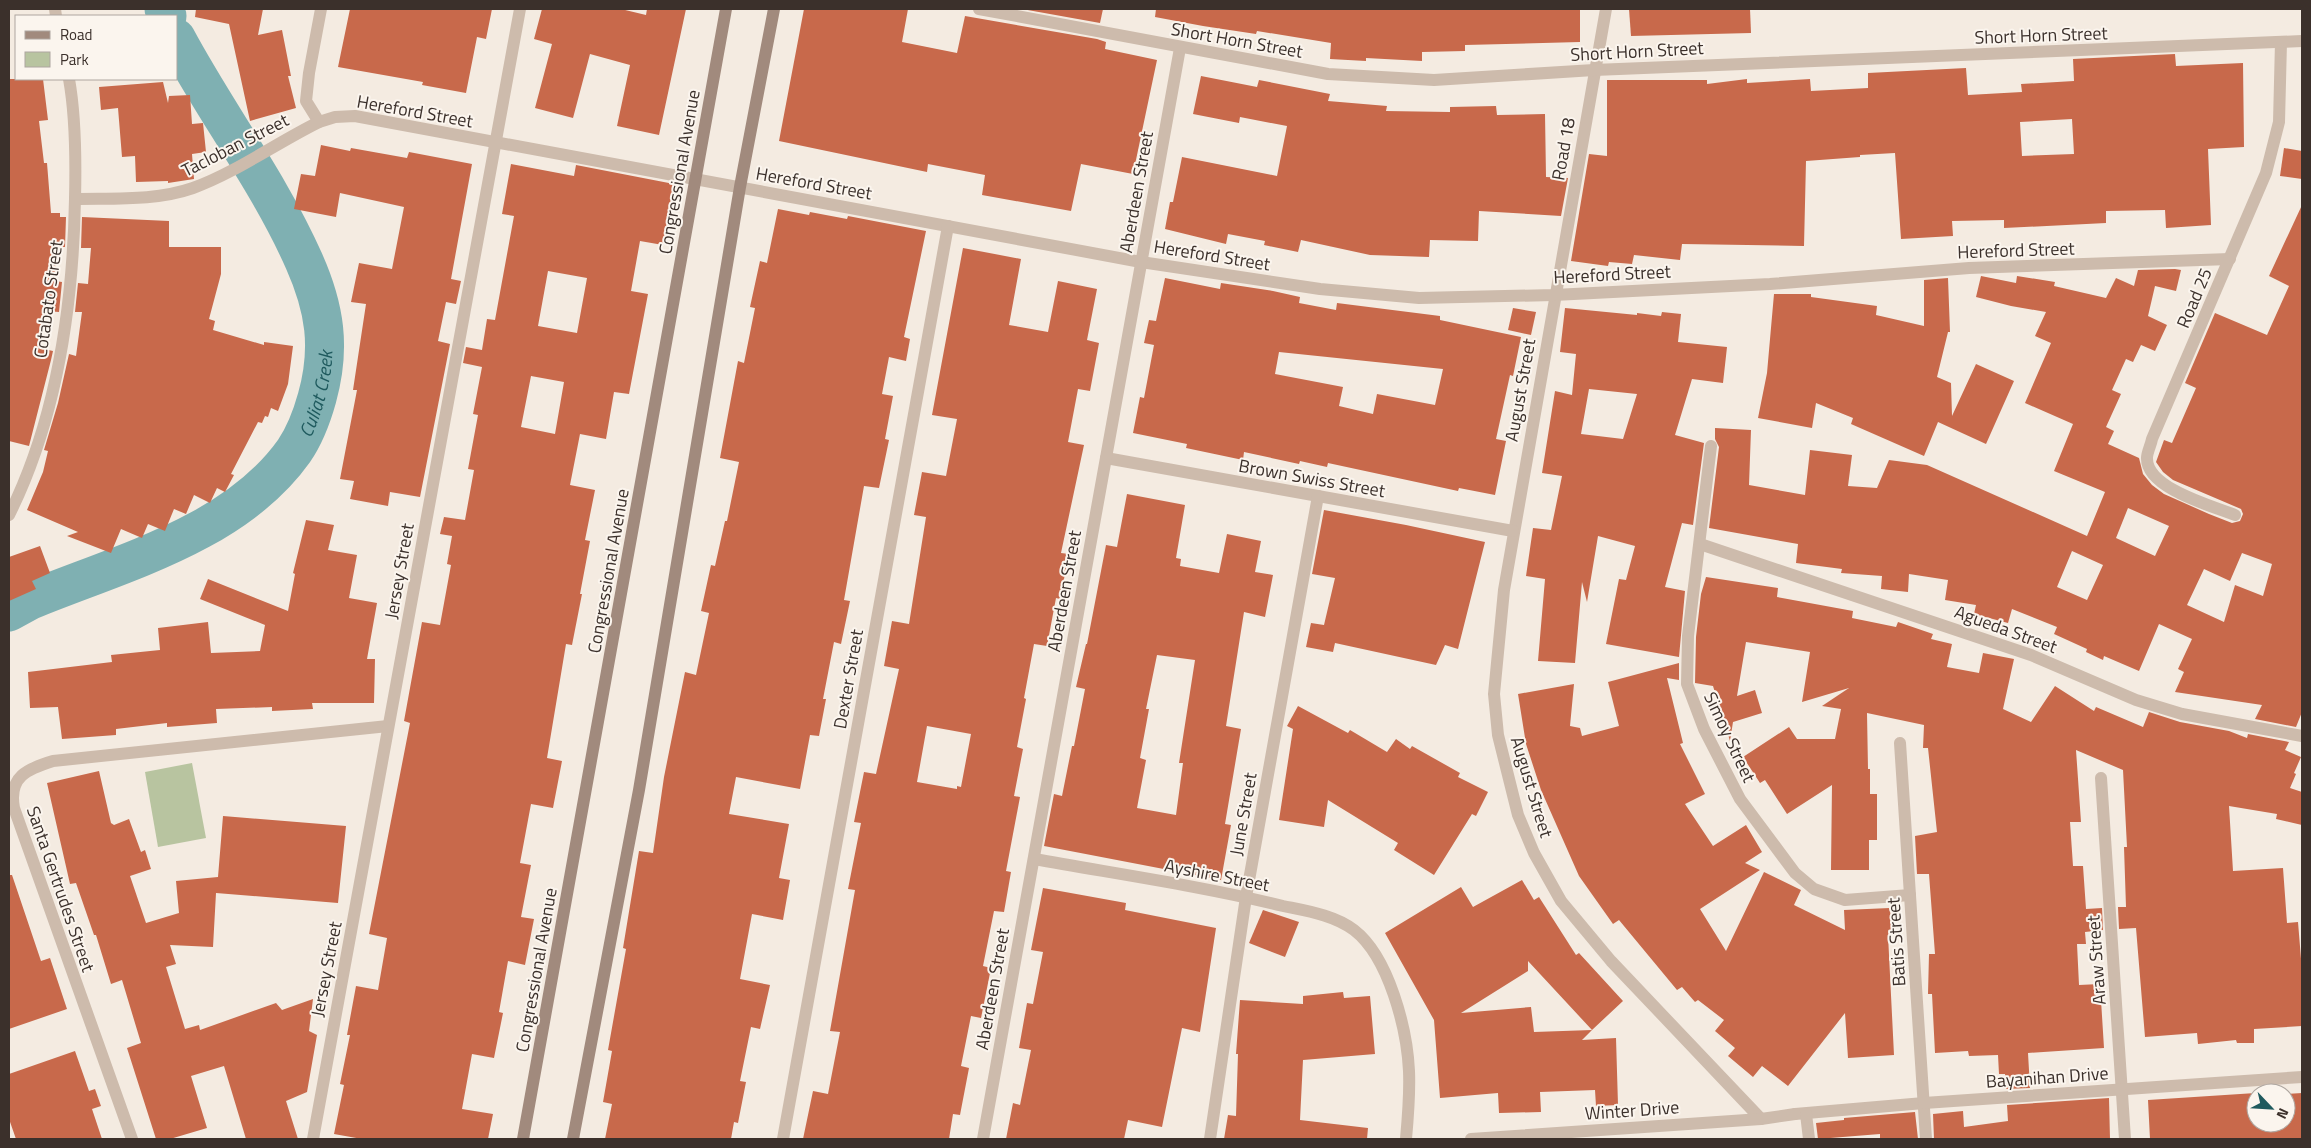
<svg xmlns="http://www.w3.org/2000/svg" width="2311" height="1148" viewBox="0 0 2311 1148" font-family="'Titillium Web',sans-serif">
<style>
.green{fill:#b8c4a0}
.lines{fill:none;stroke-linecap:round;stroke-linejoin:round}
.river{stroke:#7fb0b2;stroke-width:39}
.building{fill:#c8694b;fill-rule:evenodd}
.pedestrian{stroke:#cdbbac;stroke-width:12}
.minor{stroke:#cdbbac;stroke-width:12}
.tertiary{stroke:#cdbbac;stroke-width:12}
.secondary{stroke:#a18a7d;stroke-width:12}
.labels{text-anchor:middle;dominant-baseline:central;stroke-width:4;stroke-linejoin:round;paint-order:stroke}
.street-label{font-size:18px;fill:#3b302b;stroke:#fbf5ee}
.water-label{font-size:19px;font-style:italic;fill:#1f5a5e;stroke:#fbf5ee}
</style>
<rect width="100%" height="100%" fill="#f4ebe1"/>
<polygon class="green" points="192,763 206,838 158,847 145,772"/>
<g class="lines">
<g class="river">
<polyline points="164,9 167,16"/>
<path id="s1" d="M 9,612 L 31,600 C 121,563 235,534 294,451 C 305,435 312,416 317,398 C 331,348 325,308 304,261 C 269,182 216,113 176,38"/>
</g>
</g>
<g class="building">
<polygon points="196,9 263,9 258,35 282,30 291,76 288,76 296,108 250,121 229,24 195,17"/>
<polygon points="350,9 492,9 486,39 477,37 466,93 422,85 423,82 338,67"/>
<polygon points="542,9 621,9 646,15 647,9 686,9 659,135 617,126 630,65 590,54 573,118 535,108 552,44 534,39"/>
<polygon points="804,9 908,9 902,42 957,53 965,16 1097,39 1106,42 1105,49 1157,60 1133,174 1081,164 1071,211 982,195 985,175 928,164 927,172 779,141"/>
<polygon points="1022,9 1103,9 1100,23"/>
<polygon points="1156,9 1580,9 1580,42 1465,45 1465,51 1422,52 1422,61 1366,58 1366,61 1330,59 1331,43 1257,31 1256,34 1203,26 1155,17"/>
<polygon points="1629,9 1750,9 1751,33 1631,36"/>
<path d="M 2175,54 L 2176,66 L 2243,63 L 2244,147 L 2208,149 L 2211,225 L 2166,228 L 2165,210 L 2106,211 L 2106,223 L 2004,228 L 2004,220 L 1952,221 L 1953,236 L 1901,239 L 1895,153 L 1860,155 L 1860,157 L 1806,161 L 1804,246 L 1682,244 L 1680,260 L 1634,255 L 1632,264 L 1609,262 L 1608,266 L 1571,261 L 1589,154 L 1607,156 L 1607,80 L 1707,80 L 1707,84 L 1747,79 L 1747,83 L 1810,79 L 1811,91 L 1868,88 L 1868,73 L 1966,68 L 1968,95 L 2022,92 L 2021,84 L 2074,81 L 2073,59 ZM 2072,119 L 2074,154 L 2022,156 L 2020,122 Z"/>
<polygon points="1201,76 1257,87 1259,80 1330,94 1328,101 1387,106 1386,111 1450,112 1450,107 1496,106 1497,115 1545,114 1546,177 1568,178 1561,216 1479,211 1478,241 1430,240 1429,257 1370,255 1301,240 1298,252 1264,245 1265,241 1228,234 1226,244 1165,229 1170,202 1173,202 1182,157 1277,176 1287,126 1240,117 1239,123 1193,114"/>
<polygon points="9,79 43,79 48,120 39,121 44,163 47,163 51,213 60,213 60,217 66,217 65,247 56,247 55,281 62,282 59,312 45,311 39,348 53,351 51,360 29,446 9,441"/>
<polygon points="163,82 168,103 169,96 190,95 192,124 203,123 206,152 192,154 194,179 168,183 168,181 136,182 135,156 122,157 118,108 101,110 99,87"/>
<polygon points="321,145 350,151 351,148 407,158 409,152 472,164 451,279 461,281 456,304 446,302 438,341 450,344 420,497 390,492 388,506 350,499 354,481 340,479 357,390 353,390 366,304 351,302 359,263 392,269 404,207 340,193 336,217 294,209 301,174 315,176"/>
<polygon points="2284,148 2302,151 2302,179 2280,176"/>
<path d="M 511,164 L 574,176 L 576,165 L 674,184 L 663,245 L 640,241 L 631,291 L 648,294 L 629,394 L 614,392 L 606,439 L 580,434 L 570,485 L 595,490 L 585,540 L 590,541 L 580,594 L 582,594 L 572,645 L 566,644 L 547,758 L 562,761 L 553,808 L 531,804 L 520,863 L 531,865 L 521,917 L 534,919 L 525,965 L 508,961 L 499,1012 L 503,1013 L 494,1058 L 472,1054 L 462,1109 L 493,1114 L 488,1139 L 362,1139 L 334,1134 L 344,1085 L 340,1084 L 350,1035 L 347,1035 L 356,986 L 378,990 L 387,938 L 369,934 L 410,723 L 404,721 L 422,622 L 440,625 L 451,565 L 447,564 L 452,536 L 440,534 L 444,517 L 465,520 L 474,470 L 468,469 L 478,415 L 473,414 L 482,367 L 463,363 L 466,347 L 482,350 L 487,319 L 495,320 L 514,216 L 502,214 ZM 548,271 L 587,278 L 577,333 L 538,326 ZM 531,376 L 564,382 L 555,434 L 521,427 Z"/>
<path d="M 2302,205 L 2302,712 L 2296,727 L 2255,719 L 2262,705 L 2175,692 L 2184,672 L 2178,669 L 2192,639 L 2159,624 L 2139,671 L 2104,656 L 2103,660 L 2086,652 L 2087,649 L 2054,634 L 2057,627 L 2012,609 L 2008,623 L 1974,614 L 1976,605 L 1945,600 L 1948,580 L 1909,574 L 1908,592 L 1881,589 L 1882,576 L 1841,573 L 1842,569 L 1796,563 L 1798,544 L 1709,528 L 1719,447 L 1715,439 L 1715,428 L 1751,430 L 1749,485 L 1805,495 L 1810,450 L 1852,455 L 1848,486 L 1877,488 L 1889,460 L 1927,465 L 2087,536 L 2105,492 L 2054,471 L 2073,424 L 2025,403 L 2051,343 L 2035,336 L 2046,312 L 2011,306 L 1976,297 L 1981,276 L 2016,283 L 2017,276 L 2055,282 L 2054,286 L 2106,298 L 2116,278 L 2134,286 L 2138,270 L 2175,269 L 2181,270 L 2176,291 L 2155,286 L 2148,316 L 2167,325 L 2155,351 L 2141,345 L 2133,362 L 2126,359 L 2112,390 L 2121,394 L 2106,427 L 2114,431 L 2108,444 L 2139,458 L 2143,474 L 2152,485 L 2164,494 L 2209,514 L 2232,523 L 2240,521 L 2243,514 L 2241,509 L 2173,480 L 2163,472 L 2156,462 L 2164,440 L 2172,443 L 2196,388 L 2185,383 L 2215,313 L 2267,335 L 2289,286 L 2269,276 ZM 2128,508 L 2169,526 L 2155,556 L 2116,538 ZM 2072,551 L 2103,565 L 2087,600 L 2057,587 ZM 2242,553 L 2272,564 L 2263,596 L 2235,585 L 2224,622 L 2187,605 L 2204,569 L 2230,581 Z"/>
<polygon points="778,209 809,215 810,212 847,219 848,216 926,231 904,337 910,339 906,361 889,357 882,394 893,396 885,439 889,440 879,488 864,486 844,600 850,601 841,644 834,642 823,699 826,699 819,736 810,735 800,789 736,777 729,814 789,824 779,878 790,880 783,920 752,914 740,979 770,985 760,1029 751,1027 740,1081 746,1082 738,1123 734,1122 731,1139 605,1139 612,1104 603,1102 612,1051 608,1050 626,949 623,948 639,851 653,853 664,777 685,672 696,675 709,613 701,611 711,565 715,566 725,521 727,521 739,462 720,458 738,361 744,363 755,308 750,307 760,261 767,263"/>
<polygon points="82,217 169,221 169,247 221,247 221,274 209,319 215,321 213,330 264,345 264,342 293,346 288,384 278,411 271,408 268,417 265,416 262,423 258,422 231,474 234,475 225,492 217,488 210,503 194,495 186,514 174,509 165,531 148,524 142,538 121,529 111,553 67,536 78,532 27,510 43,472 48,451 44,450 58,403 69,354 76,356 82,312 75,312 78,283 88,284 91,248 81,248"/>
<path d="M 963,248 L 1021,259 L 1009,325 L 1048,332 L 1058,281 L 1097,289 L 1087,340 L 1099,343 L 1090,391 L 1078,389 L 1068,442 L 1084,445 L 1061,553 L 1069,554 L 1060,599 L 1056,598 L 1047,646 L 1034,644 L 1024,698 L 1026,699 L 1017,747 L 1023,749 L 1014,796 L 1020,797 L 1006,871 L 1011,872 L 1004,912 L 994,911 L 983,966 L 991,968 L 981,1018 L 971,1016 L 961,1066 L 969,1068 L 960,1115 L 953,1114 L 949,1139 L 803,1139 L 813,1091 L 828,1094 L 840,1032 L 830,1031 L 855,890 L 848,889 L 861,823 L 854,822 L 864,772 L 876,774 L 899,669 L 884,666 L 892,621 L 909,624 L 926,517 L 914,515 L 922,472 L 946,476 L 957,419 L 932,415 ZM 927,726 L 971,734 L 961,787 L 957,786 L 957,789 L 917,782 Z"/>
<path d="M 1165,278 L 1220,289 L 1221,283 L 1273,291 L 1300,297 L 1299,303 L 1336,310 L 1337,303 L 1440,316 L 1440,320 L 1521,337 L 1513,376 L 1510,375 L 1496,439 L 1506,441 L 1495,495 L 1459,488 L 1458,491 L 1328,463 L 1327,467 L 1300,461 L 1299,464 L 1244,452 L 1243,460 L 1186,448 L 1187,444 L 1133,433 L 1140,397 L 1144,398 L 1154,345 L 1144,343 L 1149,320 L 1156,321 ZM 1279,352 L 1443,369 L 1435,405 L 1377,394 L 1373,414 L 1339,406 L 1343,387 L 1275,374 Z"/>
<polygon points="1948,278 1950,332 1948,332 1937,377 1951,383 1952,416 1976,364 2014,381 1986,444 1938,422 1924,456 1851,424 1853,418 1816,403 1812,428 1758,418 1767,373 1774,294 1811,294 1811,297 1877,306 1876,315 1924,326 1924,280"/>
<polygon points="1513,308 1536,312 1531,335 1508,330"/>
<path d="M 1565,308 L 1637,315 L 1637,313 L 1661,316 L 1662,312 L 1681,314 L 1678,342 L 1727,347 L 1723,383 L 1692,379 L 1675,435 L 1704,443 L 1693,525 L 1682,523 L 1665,587 L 1685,591 L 1679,657 L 1606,644 L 1619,579 L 1626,580 L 1635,546 L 1598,536 L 1587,602 L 1582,582 L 1575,663 L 1538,661 L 1545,579 L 1526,576 L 1533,528 L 1551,530 L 1562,476 L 1542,473 L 1555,391 L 1572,395 L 1576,354 L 1560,352 ZM 1589,389 L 1637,394 L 1623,439 L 1581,434 Z"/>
<path d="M 1127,494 L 1185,505 L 1176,558 L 1181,559 L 1180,566 L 1219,573 L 1227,534 L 1261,541 L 1255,572 L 1273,575 L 1265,617 L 1244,612 L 1226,726 L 1241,729 L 1225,824 L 1231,825 L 1221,880 L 1044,846 L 1054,794 L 1062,796 L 1072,746 L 1074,746 L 1085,689 L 1076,687 L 1086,644 L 1087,644 L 1106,545 L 1117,547 ZM 1157,655 L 1195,660 L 1179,763 L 1183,763 L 1176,815 L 1137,808 L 1146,760 L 1140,758 L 1149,709 L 1146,709 Z"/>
<polygon points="1324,510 1406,525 1485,542 1458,649 1445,645 1436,665 1335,643 1333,652 1306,647 1311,623 1324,625 1335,578 1312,574"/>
<polygon points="306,520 334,525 328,550 357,555 349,598 377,603 367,659 375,659 374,703 312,703 313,709 272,711 272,707 216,709 217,723 167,727 167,723 116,729 116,735 62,739 58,707 30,708 28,672 112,662 111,655 160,650 158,628 208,622 211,653 260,651 265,625 200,599 208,579 288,611 295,574 293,573"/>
<polygon points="40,546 50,573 32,581 36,589 9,601 9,557"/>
<polygon points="1706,577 1778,588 1777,597 1853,611 1852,618 1896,627 1898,622 1933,634 1931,639 1952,644 1947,667 1979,673 1983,653 2014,659 2003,709 2031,722 2055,686 2094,711 2096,707 2143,727 2149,712 2180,722 2229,731 2247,738 2248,734 2289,742 2285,750 2301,757 2294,773 2296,774 2290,788 2302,792 2302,825 2276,819 2277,814 2229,806 2233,871 2283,868 2287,923 2298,922 2302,971 2302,1026 2254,1029 2254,1043 2237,1043 2236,1040 2198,1044 2197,1033 2145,1037 2136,928 2119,929 2118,907 2126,907 2124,847 2127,847 2123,770 2076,750 2081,822 2070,822 2073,866 2083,866 2086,909 2102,908 2103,930 2085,932 2086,944 2077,944 2079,985 2100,984 2104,1048 2028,1053 2030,1088 2006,1089 2005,1074 1999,1074 1998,1055 1969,1056 1968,1051 1935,1053 1932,994 1928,994 1929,954 1935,954 1929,874 1917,874 1915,836 1937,832 1928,748 1923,748 1924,725 1867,713 1868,769 1870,769 1870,794 1877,794 1877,840 1869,840 1869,870 1831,870 1832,785 1787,814 1765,780 1760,783 1743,757 1789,727 1797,739 1835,739 1841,709 1822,706 1849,688 1802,702 1810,652 1746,642 1737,696 1755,690 1762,713 1733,722 1730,741 1713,686 1695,683 1696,637 1701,594"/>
<polygon points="1679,663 1679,680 1667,678 1683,743 1680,744 1705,794 1685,804 1713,846 1746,825 1762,852 1745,863 1760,870 1700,909 1726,951 1764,872 1801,890 1794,905 1845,930 1844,910 1890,908 1892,935 1888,935 1894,1055 1848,1058 1845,1013 1788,1086 1762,1066 1753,1077 1728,1056 1735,1048 1715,1031 1724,1020 1698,1000 1695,1002 1682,987 1677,990 1619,920 1613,924 1579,876 1541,790 1526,744 1518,694 1574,684 1570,726 1580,728 1582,736 1619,726 1608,682"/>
<polygon points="1298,706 1348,733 1350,730 1387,752 1396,739 1410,749 1412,746 1460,773 1458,777 1488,792 1476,816 1472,814 1434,875 1394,850 1398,843 1328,800 1324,827 1279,820 1293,729 1287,726"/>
<polygon points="99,771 111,823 114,825 129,819 141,852 145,850 151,869 130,876 146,923 179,913 176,881 218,877 223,816 346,826 338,903 216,893 213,947 170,945 176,964 166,967 185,1029 199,1025 200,1030 276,1003 282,1010 313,999 309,1031 317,1035 307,1092 286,1101 298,1139 246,1139 224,1066 191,1076 207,1128 170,1139 156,1139 127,1048 141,1043 122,980 111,984 96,935 94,935 76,883 70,884 47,783"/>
<polygon points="9,875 12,875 41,961 50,958 67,1009 9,1029"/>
<polygon points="1522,880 1534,900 1539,897 1576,955 1579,953 1623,1001 1592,1030 1528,961 1528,971 1461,1013 1531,1007 1534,1032 1592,1030 1582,1040 1616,1038 1618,1105 1596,1106 1595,1090 1540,1092 1541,1112 1499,1113 1498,1093 1440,1098 1434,1020 1385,933 1461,887 1473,907"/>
<polygon points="1043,888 1126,903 1125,910 1216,928 1200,1032 1182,1028 1162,1127 1128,1120 1124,1139 1006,1139 1013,1103 1020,1105 1031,1050 1019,1048 1027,1003 1033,1004 1043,952 1031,950"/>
<polygon points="1263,910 1299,922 1285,957 1249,943"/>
<polygon points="1343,992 1344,998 1370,996 1375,1054 1303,1060 1300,1120 1368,1128 1367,1139 1224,1139 1228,1115 1236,1116 1238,1054 1236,1054 1240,1000 1303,1004 1303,996"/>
<polygon points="75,1051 89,1091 95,1089 101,1106 92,1109 102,1139 16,1139 9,1119 9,1074"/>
<polygon points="2271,1092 2256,1093 2256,1123 2286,1123 2286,1094 2302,1093 2302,1139 2150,1139 2148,1100"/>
<polygon points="2109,1098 2110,1139 1934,1139 1933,1114 1963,1111 1964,1127 2008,1121 2007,1105"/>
<polygon points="1915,1112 1918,1139 1880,1139 1880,1134 1818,1139 1816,1123 1844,1120 1844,1118"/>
</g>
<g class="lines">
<g class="pedestrian">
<polyline points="1795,1114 1924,1103"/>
<polyline points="1806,1114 1809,1139"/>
</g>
<g class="minor">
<polyline points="55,9 56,16"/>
<polyline points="1606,9 1504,590 1494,694 1498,735 1518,815 1534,853 1561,901 1611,961 1761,1119"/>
<polyline points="319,122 306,101 309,73 321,9"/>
<path d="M 75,199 C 114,198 156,201 193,188 C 235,173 278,142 319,122 L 335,117 L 355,116 L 1141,262 L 1320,289 L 1419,298 L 1554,295 L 1770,284 L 1969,268 L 2230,259"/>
<polyline points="1711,446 1688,636 1687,684 1704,729 1740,799 1795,873 1814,889 1845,900 1910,895"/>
<polyline points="1106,458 1513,531"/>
<path d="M 9,515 C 57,419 73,307 75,199 C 76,159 76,118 69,79"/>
<path d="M 2235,515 C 2212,506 2146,488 2147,458 C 2147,452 2151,445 2152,439 L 2266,173 L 2279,122 L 2281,42"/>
<polyline points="1700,544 2031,655 2136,700 2182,714 2302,736"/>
<polyline points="1900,743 1926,1139"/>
<polyline points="2101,778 2125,1139"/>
<path d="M 1034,859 C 1117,874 1201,886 1283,906 C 1307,911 1334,915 1354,930 C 1389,957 1407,1029 1409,1071 C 1410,1094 1408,1117 1406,1139"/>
<polyline points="1924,1103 2302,1077"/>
<path d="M 132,1139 L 14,808 C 8,776 28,769 53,761 L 388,726"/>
<polyline points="313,1139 520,9"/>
<polyline points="783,1139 948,226"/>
<polyline points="983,1139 1180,48"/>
<polyline points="1210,1139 1246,897 1318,496"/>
<polyline points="1471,1139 1761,1119 1795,1114"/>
</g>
<polyline class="tertiary" points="979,9 1328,74 1434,80 1594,70 2302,41"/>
<g class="secondary">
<polyline points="523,1139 726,9"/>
<polyline points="573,1139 639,790 740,187 774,9"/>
</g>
</g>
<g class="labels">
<g class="street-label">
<text transform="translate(2041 35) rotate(-2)">Short Horn Street</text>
<text transform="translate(1237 40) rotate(10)">Short Horn Street</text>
<text transform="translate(1637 51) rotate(-3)">Short Horn Street</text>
<text transform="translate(415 111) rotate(10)">Hereford Street</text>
<text transform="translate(235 145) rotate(-27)">Tacloban Street</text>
<text transform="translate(1563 149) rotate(-80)">Road 18</text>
<text transform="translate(679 172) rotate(-80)">Congressional Avenue</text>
<text transform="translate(814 183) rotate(10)">Hereford Street</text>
<text transform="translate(1136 192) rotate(-80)">Aberdeen Street</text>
<text transform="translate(2016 250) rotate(-2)">Hereford Street</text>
<text transform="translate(1212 255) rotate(9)">Hereford Street</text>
<text transform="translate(1612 274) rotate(-3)">Hereford Street</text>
<text transform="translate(2194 298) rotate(-67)">Road 25</text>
<text transform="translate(48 299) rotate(-82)">Cotabato Street</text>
<text transform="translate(1520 390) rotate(-80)">August Street</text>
<text transform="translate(1312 478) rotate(10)">Brown Swiss Street</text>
<text transform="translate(399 571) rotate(-80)">Jersey Street</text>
<text transform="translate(608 571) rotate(-80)">Congressional Avenue</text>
<text transform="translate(1064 591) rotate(-80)">Aberdeen Street</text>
<text transform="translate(2006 629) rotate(20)">Agueda Street</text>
<text transform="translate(848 679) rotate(-80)">Dexter Street</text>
<text transform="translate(1730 737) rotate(65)">Simoy Street</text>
<text transform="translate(1532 787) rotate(73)">August Street</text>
<text transform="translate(1243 814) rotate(-80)">June Street</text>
<text transform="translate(1217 875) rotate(11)">Ayshire Street</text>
<text transform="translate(61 889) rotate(71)">Santa Gertrudes Street</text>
<text transform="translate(1896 942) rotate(-94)">Batis Street</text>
<text transform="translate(2096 960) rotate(-94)">Araw Street</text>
<text transform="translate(326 969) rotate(-79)">Jersey Street</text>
<text transform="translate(536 970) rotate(-80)">Congressional Avenue</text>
<text transform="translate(992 989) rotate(-80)">Aberdeen Street</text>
<text transform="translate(2047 1077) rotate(-4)">Bayanihan Drive</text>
<text transform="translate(1632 1110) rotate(-4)">Winter Drive</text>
</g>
<g class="water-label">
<text stroke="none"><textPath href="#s1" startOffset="394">Culiat Creek</textPath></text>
</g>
</g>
<rect width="2311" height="1148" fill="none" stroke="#3b302b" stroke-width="20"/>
<rect x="15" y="15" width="162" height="65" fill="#fbf5ee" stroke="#aea6a0"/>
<rect x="25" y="31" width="25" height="8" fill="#a18a7d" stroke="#aea6a0"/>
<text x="60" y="40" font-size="15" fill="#3b302b">Road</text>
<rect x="25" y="52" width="25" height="15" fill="#b8c4a0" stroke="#aea6a0"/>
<text x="60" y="65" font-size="15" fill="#3b302b">Park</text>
<g transform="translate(2271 1108) rotate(115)"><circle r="24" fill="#fbf5ee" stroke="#aea6a0"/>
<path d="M0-4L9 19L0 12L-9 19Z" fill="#1f5a5e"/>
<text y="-8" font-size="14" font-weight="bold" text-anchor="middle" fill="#3b302b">N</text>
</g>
</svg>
